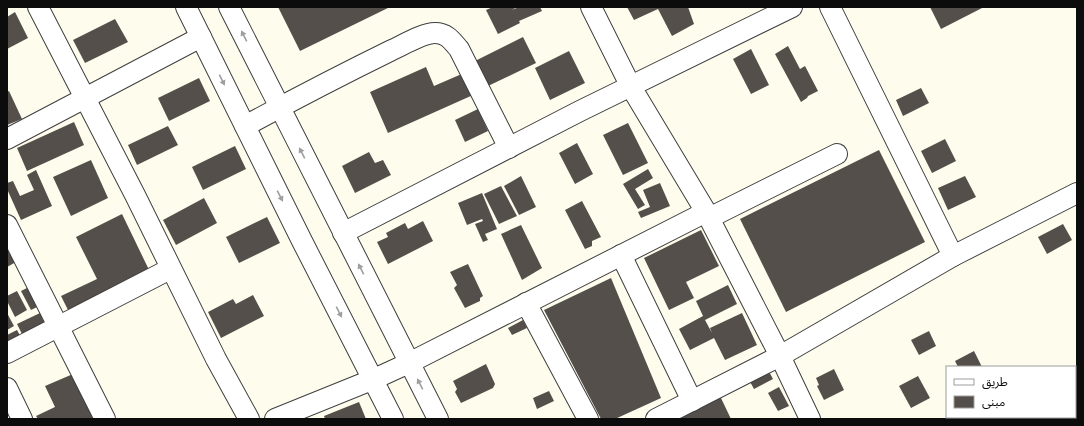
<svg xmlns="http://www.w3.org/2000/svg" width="1084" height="426" viewBox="0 0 1084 426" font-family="Lora,'Noto Sans Arabic',serif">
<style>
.building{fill:#544f4a}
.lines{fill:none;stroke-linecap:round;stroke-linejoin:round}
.minor-casing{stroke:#3f3f3f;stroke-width:22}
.minor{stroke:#fff;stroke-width:20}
.oneway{fill:#9e9e9e}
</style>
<rect width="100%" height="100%" fill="#fefded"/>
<g class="building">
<polygon points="278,7 390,7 300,51"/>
<polygon points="493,7 517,7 512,10 519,7 540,7 542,11 519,21 520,23 498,34 486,10"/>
<polygon points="627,7 688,7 694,24 672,36 658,9 634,20"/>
<polygon points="930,7 984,7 941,29"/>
<polygon points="15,12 28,38 7,49 7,17"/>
<polygon points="115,19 128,42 85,63 73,40"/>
<polygon points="523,37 536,63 488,86 475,61"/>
<polygon points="788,46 800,69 805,66 818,91 808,96 807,98 801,102 775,54"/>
<polygon points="751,49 769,85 751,94 733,59"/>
<polygon points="569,51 585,83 550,100 535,68"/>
<polygon points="426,67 434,86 464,73 473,95 388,133 370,92"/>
<polygon points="199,78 210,101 169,121 158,98"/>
<polygon points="921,88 929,103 903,116 896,100"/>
<polygon points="9,91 22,119 7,125 7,92"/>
<polygon points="478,109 488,131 465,142 455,120"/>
<polygon points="74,122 84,145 27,171 17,148"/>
<polygon points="628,123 648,163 623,175 603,135"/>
<polygon points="168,126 178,145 137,165 128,145"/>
<polygon points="945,139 956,161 932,173 921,151"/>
<polygon points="577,143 593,174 575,184 559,153"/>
<polygon points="235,146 246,169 203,190 192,167"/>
<polygon points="879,150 925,242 786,312 740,219"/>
<polygon points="369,152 375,163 383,160 391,175 355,193 342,166"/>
<polygon points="91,160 108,198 71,216 53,177"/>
<polygon points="648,169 653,178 635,189 645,205 638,209 623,184"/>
<polygon points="36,170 52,206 21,220 7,189 7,183 13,181 20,196 34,190 27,175"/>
<polygon points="521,176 536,207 519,215 504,186"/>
<polygon points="965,176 976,197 948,210 938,188"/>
<polygon points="660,183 670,206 641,218 638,212 650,207 643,190"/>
<polygon points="501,186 517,216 499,224 484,194"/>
<polygon points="482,193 497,229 485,234 488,240 483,242 475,224 483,221 482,219 467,225 458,203"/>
<polygon points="204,198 217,223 176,245 163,220"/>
<polygon points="582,201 601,237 592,241 592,246 585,249 565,210"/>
<polygon points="122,214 151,274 70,314 61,296 97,279 76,237"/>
<polygon points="267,217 280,243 239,263 226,237"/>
<polygon points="423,221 433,241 388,264 377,242 388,237 386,233 405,223 408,229"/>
<polygon points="1063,224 1072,240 1047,254 1038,237"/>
<polygon points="521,225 542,268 522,280 501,234"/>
<polygon points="701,230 719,266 686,282 694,298 669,310 644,258"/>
<polygon points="7,245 16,262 7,267"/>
<polygon points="468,264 483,296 480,298 480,301 465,308 454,288 457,285 450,272"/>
<polygon points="611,278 661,398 615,419 601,419 544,310"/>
<polygon points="728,285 737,304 705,320 712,333 710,328 742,313 757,345 725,360 714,338 690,350 679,329 703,316 696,301"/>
<polygon points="29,287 39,306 31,310 21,291"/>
<polygon points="17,291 27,310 15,317 7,301 7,296"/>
<polygon points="253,295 264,316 221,338 208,312 233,299 236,304"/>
<polygon points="7,313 14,326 7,330"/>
<polygon points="40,313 47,329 25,340 17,324"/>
<polygon points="523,320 527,328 512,335 508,328"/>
<polygon points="17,330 23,341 7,349 7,335"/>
<polygon points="929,331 936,346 919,355 911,340"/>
<polygon points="974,351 982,367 958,367 955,361"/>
<polygon points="486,364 495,384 493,388 461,403 455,392 457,389 453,381"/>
<polygon points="767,368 773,379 754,389 748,378"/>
<polygon points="834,369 844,390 824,400 817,386 819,385 816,378"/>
<polygon points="73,374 93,419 38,419 36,416 55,407 45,386"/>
<polygon points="918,376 930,398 911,408 899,386"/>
<polygon points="779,387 789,406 778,411 768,393"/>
<polygon points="549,391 554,401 537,409 533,398"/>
<polygon points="720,396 731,419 683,419 681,414"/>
<polygon points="359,402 366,419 325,419 324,416"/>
</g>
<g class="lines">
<defs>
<g id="minor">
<polyline points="38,7 135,195 216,359 249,419"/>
<polyline points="186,7 302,241 393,419"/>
<polyline points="229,7 438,419"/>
<polyline points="591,7 631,87 706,212 780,356 810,419"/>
<path d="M 245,126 C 293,100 343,74 392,50 C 403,45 423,33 435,33 C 447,33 452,41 459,49 L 509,148"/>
<polyline points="7,139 201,37"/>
<polyline points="709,218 837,154"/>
<polyline points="7,225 105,419"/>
<polyline points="343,233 580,111 792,7"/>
<polyline points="621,255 692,401"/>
<polyline points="953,256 1077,193"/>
<polyline points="526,303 588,419"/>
<polyline points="7,353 170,269"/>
<polyline points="7,388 22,419"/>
<polyline points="275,419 374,379 409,363 706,212"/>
<polyline points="656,419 780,356 953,256 830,7"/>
</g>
</defs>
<use href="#minor" class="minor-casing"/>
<use href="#minor" class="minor"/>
</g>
<defs><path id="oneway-solid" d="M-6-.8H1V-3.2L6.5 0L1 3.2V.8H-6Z"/></defs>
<g class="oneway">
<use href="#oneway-solid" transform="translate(244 36) rotate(-117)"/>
<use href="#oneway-solid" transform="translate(222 80) rotate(64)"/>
<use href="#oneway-solid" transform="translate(302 153) rotate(-117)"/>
<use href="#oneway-solid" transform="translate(280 196) rotate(63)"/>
<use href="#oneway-solid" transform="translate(361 269) rotate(-117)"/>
<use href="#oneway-solid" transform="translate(339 312) rotate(63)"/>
<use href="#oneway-solid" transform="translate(420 384) rotate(-117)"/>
</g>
<rect width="1084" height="426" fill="none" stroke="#0c0c0c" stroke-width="16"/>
<rect x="946" y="366" width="130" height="52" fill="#ffffff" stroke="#9e9e9e"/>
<rect x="954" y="379" width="20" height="6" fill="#ffffff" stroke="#9e9e9e"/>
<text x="982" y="386" font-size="12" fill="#0c0c0c">طريق</text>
<rect x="954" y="396" width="20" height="12" fill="#544f4a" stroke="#9e9e9e"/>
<text x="982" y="406" font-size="12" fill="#0c0c0c">مبنى</text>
</svg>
